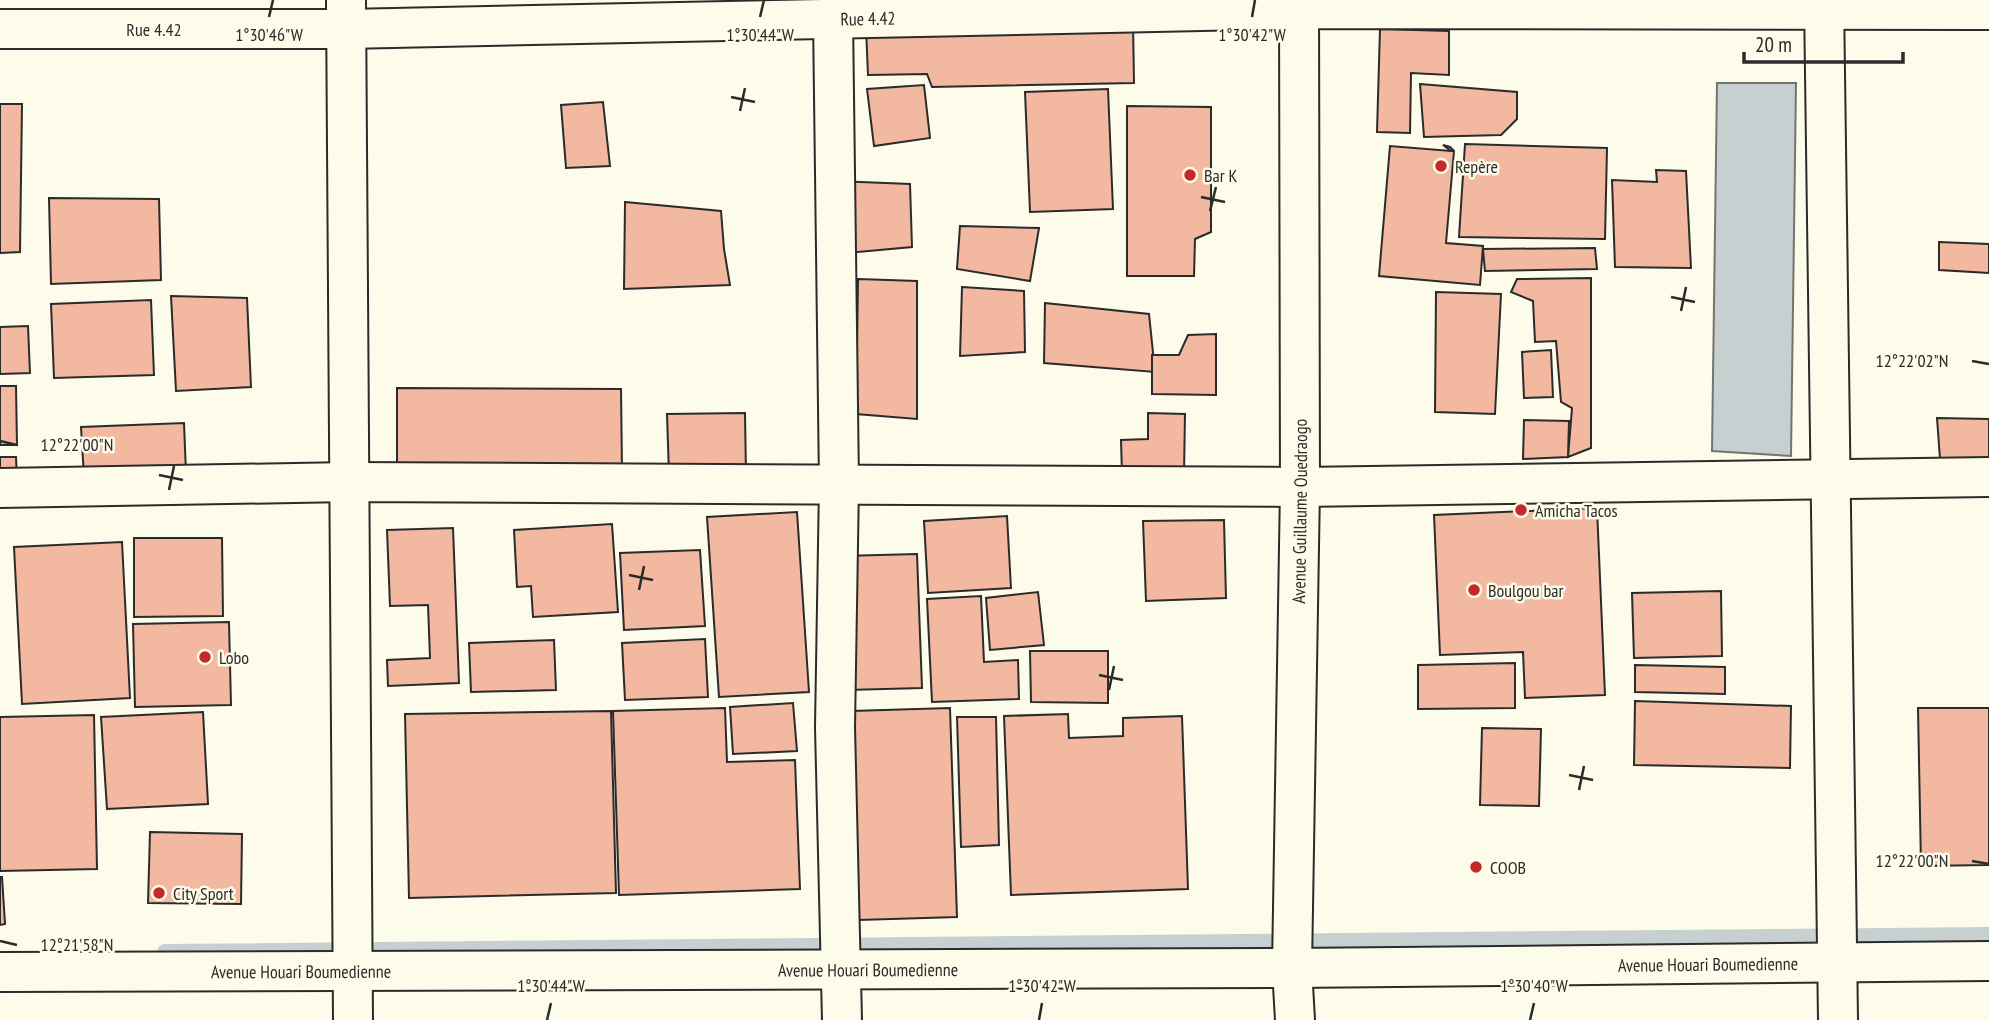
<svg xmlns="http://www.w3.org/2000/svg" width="1989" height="1020" viewBox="0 0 1989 1020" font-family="'PT Sans Narrow',sans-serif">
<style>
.water{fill:#c7d0d0;stroke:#74746e;stroke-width:2}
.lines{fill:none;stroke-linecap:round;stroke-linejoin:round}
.stream{stroke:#c7d0d0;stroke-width:16}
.building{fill:#f2b8a0;stroke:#2b2b2b;stroke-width:2}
.street-casing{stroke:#2b2b2b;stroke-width:42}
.secondary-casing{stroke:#2b2b2b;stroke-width:42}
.street{stroke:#fdfbea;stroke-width:38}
.secondary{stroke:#fdfbea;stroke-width:38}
.ticks{fill:none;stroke:#2b2b2b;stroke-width:2.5}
.poi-dot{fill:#c62828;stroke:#fdfbea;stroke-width:2.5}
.labels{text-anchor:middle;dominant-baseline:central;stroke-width:5;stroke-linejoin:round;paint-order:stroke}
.street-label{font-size:18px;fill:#2b2b2b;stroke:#fdfbea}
.poi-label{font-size:18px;fill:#2b2b2b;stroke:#fdfbea;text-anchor:start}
.ticks-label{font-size:18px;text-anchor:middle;fill:#2b2b2b;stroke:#fdfbea;stroke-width:5;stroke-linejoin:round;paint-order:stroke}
</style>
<rect width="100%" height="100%" fill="#fdfbea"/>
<polygon class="water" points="1717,83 1796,83 1791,456 1712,451"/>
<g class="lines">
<polyline class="stream" points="165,952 1989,935"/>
</g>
<g class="building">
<polygon points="1133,22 1134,83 932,87 927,74 868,75 866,28"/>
<polygon points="1380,29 1449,31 1449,75 1411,73 1410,133 1377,132"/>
<polygon points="1420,84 1517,92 1517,119 1501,135 1424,137"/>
<polygon points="924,85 930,138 874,146 867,89"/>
<polygon points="1108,89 1113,209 1030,212 1025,92"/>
<polygon points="603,102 610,166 566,168 561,105"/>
<polygon points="0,104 22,104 20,252 0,253"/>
<polygon points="1127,106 1211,107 1211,232 1195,239 1194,276 1127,276"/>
<polygon points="1465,144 1607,148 1605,239 1459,237"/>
<polygon points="1443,145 1450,147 1454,151 1446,243 1483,246 1480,285 1379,276 1390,146 1451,151"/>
<polygon points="1656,170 1686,171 1691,268 1615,267 1612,180 1657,182"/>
<polygon points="835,181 910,184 912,247 836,254"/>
<polygon points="49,198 159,199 161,280 51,284"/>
<polygon points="625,202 721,211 724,249 730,285 624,289"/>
<polygon points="960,226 1039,228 1030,281 957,269"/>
<polygon points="1939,242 1989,244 1989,273 1939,270"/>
<polygon points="1595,248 1597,269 1485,271 1483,249"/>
<polygon points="1591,278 1591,448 1568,457 1572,408 1561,402 1556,341 1535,342 1533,301 1511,292 1517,279"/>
<polygon points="858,279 917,281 917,419 856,414"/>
<polygon points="962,287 1024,291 1025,352 960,356"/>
<polygon points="1436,292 1501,294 1495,414 1435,412"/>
<polygon points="171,296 247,298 251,387 176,391"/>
<polygon points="151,300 154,375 54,378 51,304"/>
<polygon points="1045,303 1149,314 1155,372 1044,363"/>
<polygon points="28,326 30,373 0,374 0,327"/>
<polygon points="1216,334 1216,395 1152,394 1152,355 1179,355 1188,335"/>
<polygon points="1551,350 1553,397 1524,398 1522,352"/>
<polygon points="0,386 16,386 17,445 0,445"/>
<polygon points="397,388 621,389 622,469 397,468"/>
<polygon points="745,413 746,475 669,475 667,414"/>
<polygon points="1148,413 1185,414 1184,474 1122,474 1121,440 1148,439"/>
<polygon points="1937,418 1989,419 1989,458 1940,459"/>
<polygon points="1524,420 1569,421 1568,457 1523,459"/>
<polygon points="184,423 186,473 84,477 81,427"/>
<polygon points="0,457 16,457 17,480 0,480"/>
<polygon points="1597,508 1605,695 1525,698 1523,652 1440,655 1434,515"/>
<polygon points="797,512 809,692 719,697 707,517"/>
<polygon points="1007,516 1011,588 928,593 924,521"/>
<polygon points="1224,520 1226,598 1146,601 1143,521"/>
<polygon points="612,524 618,612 533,617 531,586 517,587 514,530"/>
<polygon points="453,528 459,683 388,686 387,660 430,658 428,605 390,606 387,530"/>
<polygon points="134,538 222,538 223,616 134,617"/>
<polygon points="122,542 130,698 22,704 14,547"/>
<polygon points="700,550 705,626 624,630 620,553"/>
<polygon points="917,554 922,688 847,690 842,556"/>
<polygon points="1721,591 1722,656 1634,658 1632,593"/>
<polygon points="1038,592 1044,645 990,650 986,598"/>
<polygon points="981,596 984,662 1018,660 1019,699 932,702 927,599"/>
<polygon points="229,622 231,705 135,707 133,624"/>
<polygon points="705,639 708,697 625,700 622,643"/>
<polygon points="554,640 556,690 471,692 469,643"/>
<polygon points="1030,651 1108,651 1108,703 1031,702"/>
<polygon points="1515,663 1515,708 1418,709 1418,665"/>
<polygon points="1635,665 1725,667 1725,694 1635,692"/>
<polygon points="1635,701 1791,706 1790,768 1634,765"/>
<polygon points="793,703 797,751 733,754 730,707"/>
<polygon points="725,708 727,762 795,760 800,889 619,895 613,711"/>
<polygon points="950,708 957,917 859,920 851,711"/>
<polygon points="1918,708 1989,708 1989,865 1921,866"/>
<polygon points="611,711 616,893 409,898 405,714"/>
<polygon points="203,712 208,804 107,809 101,717"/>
<polygon points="1068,714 1069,738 1123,736 1123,718 1182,716 1188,889 1011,895 1004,716"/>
<polygon points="94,715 97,869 0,871 0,717"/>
<polygon points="957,717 996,717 999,845 961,847"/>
<polygon points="1482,728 1541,729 1539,806 1480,805"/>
<polygon points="150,832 242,834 241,904 148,903"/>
<polygon points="0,877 2,877 5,924 0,925"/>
</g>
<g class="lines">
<defs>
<g id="street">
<polyline points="346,0 353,1020"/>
<polyline points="1824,0 1838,1020"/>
<polyline points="833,18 839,484 835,727 842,1020"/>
<path id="s1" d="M 0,29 L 346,29 L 1299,9 L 1989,10"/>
<polyline points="0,488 349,482 1300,487 1989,477"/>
<path id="s2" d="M 1295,1020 L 1292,968 L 1300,487 L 1299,0"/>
</g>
<g id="secondary">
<path id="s3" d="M 0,972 L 1292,968 L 1989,961"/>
</g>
</defs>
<use href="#street" class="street-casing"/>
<use href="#secondary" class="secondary-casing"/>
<use href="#street" class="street"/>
<use href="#secondary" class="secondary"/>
</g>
<path class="ticks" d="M 269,17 L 273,0M 760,17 L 764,0M 1252,17 L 1255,0M 731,97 L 755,102M 740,111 L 745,88M 1201,197 L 1225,202M 1210,211 L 1216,187M 1671,297 L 1695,302M 1681,311 L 1686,287M 1972,361 L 1989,364M 0,441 L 17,445M 159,475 L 183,480M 169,490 L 174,466M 629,575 L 653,580M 639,590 L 644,566M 1099,675 L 1123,680M 1109,690 L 1114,666M 1569,775 L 1593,780M 1579,790 L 1584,766M 1972,861 L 1989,864M 0,941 L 17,945M 547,1020 L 551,1003M 1039,1020 L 1042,1003M 1530,1020 L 1534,1003"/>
<g class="poi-dot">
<circle cx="1441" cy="166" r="7"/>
<circle cx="1190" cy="175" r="7"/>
<circle cx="1521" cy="510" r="7"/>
<circle cx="1474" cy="590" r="7"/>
<circle cx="205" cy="657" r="7"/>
<circle cx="1476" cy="867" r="7"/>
<circle cx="159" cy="893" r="7"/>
</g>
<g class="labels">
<g class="street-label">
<text stroke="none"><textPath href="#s1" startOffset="868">Rue 4.42</textPath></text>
<text stroke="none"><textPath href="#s1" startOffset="154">Rue 4.42</textPath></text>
<text stroke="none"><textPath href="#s2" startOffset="509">Avenue Guillaume Ouedraogo</textPath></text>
<text stroke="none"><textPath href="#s3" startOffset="1708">Avenue Houari Boumedienne</textPath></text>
<text stroke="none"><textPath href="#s3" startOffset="868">Avenue Houari Boumedienne</textPath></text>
<text stroke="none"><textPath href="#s3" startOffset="301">Avenue Houari Boumedienne</textPath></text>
</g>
<g class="poi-label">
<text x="1455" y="166">Repère</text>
<text x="1204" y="175">Bar K</text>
<text x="1535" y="510">Amicha Tacos</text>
<text x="1488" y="590">Boulgou bar</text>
<text x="219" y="657">Lobo</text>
<text x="1490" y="867">COOB</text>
<text x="173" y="893">City Sport</text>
</g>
</g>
<g class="ticks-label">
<text x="269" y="41">1°30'46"W</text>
<text x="760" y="41">1°30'44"W</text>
<text x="1252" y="41">1°30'42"W</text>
<text x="1912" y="367">12°22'02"N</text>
<text x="77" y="451">12°22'00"N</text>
<text x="1912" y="867">12°22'00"N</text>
<text x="77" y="951">12°21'58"N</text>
<text x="551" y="992">1°30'44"W</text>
<text x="1042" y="992">1°30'42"W</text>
<text x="1534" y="992">1°30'40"W</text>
</g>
<path d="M1744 52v10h159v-10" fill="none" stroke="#2b2b2b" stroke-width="3.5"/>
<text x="1755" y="52" font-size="21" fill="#2b2b2b" stroke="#fdfbea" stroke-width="5" paint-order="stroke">20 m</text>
</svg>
